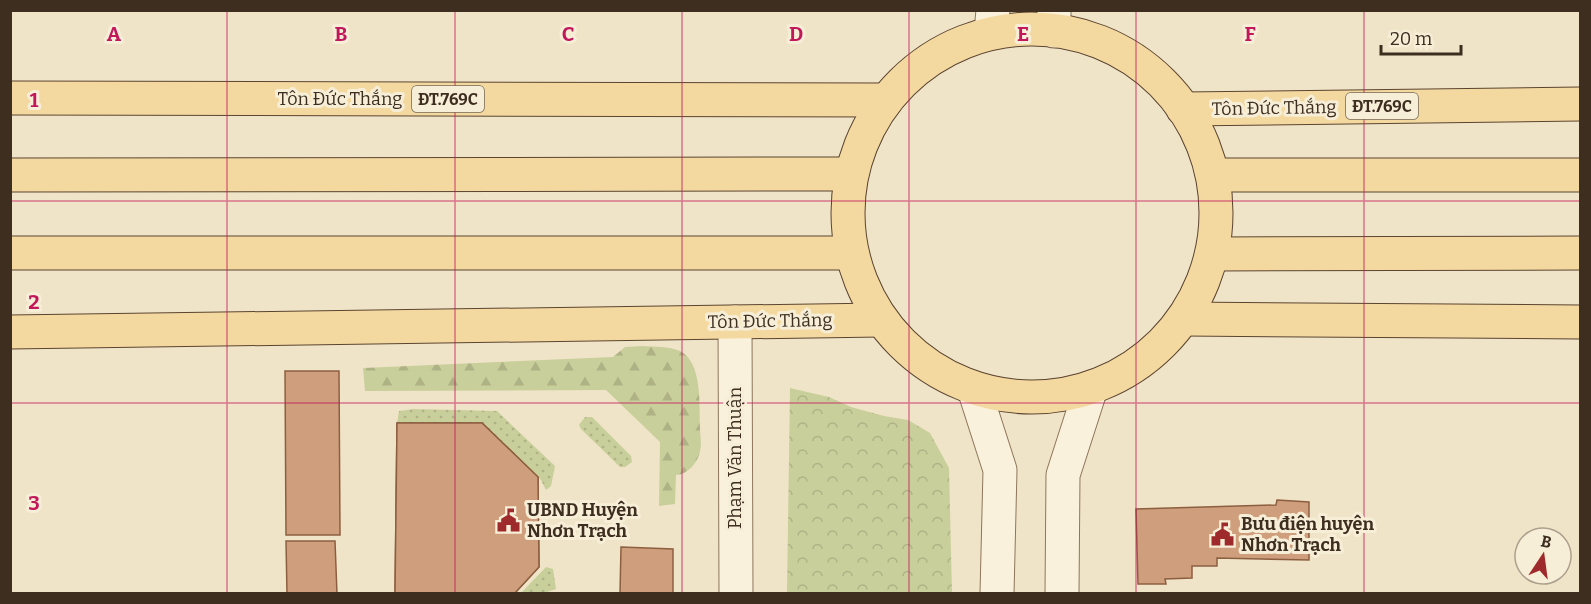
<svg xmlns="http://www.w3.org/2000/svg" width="1591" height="604" viewBox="0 0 1591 604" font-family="Bitter,serif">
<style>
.grass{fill:url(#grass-dots)}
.forest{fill:url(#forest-firs)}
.park{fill:url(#park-crowns)}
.building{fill:#cf9f7d;stroke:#8d5f41;stroke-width:1.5;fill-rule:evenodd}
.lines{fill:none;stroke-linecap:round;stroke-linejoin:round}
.minor-casing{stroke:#8d765c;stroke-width:35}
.major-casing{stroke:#5b4430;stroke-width:35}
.minor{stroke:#faf1dc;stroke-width:33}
.major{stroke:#f3d9a0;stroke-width:33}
.grid{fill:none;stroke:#c2185b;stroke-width:1.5;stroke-opacity:0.55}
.labels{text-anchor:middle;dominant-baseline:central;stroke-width:6;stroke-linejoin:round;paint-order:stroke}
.shield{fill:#f7eed8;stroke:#756857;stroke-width:1.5}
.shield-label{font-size:16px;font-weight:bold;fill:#3d2e20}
.street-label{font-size:18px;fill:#3d2e20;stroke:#f7eed8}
.poi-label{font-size:18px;font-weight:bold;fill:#3d2e20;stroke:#f7eed8;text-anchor:start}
.grid-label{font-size:20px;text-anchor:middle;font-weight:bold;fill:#c2185b;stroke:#f7eed8;stroke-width:6;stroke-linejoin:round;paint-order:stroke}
</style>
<defs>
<pattern id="grass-dots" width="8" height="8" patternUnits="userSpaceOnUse" patternTransform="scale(1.5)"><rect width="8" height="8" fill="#c9cf9b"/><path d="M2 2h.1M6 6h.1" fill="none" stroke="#aeb285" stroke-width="1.8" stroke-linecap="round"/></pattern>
<pattern id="forest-firs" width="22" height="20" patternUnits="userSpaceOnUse" patternTransform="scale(1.5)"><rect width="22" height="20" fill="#c9cf9b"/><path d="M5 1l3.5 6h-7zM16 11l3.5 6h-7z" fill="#aeb285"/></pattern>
<pattern id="park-crowns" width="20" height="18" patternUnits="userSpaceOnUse" patternTransform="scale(1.5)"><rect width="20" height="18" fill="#c9cf9b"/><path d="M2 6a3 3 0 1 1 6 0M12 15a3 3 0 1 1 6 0" fill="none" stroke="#aeb285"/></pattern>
</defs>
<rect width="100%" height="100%" fill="#f0e4c8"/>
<g class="grass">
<polygon points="414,409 497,411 555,466 551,486 546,490 541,480 482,423 397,423 399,411"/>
<polygon points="585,417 592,417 631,456 632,462 625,467 620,467 581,429 579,425"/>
<polygon points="546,567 553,569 556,589 544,593 521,593"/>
</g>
<path class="forest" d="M 643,346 C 654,347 669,346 680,351 C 703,362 699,407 700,428 C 700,435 702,444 700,451 C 698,463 687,475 676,475 L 675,504 L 659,506 L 660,442 L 606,390 L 365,391 L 363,368 L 613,357 L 625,347 Z"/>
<polygon class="park" points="790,388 829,397 851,407 884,416 908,420 930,433 949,468 952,593 787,593"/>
<g class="building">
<polygon points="285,371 339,371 340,535 286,535"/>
<path d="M 397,423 L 482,423 L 538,477 L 539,567 L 514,594 L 395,594 ZM 409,452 L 455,456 L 480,481 L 481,558 L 453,590 L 408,590 Z"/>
<polygon points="397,423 482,423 538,477 539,567 514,594 395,594"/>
<polygon points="1277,500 1309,502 1309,560 1217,558 1217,566 1192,566 1192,578 1165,579 1166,584 1138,584 1136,509 1276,505"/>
<polygon points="286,541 335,541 337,594 287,594"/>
<polygon points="621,547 673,549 673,594 620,594"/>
</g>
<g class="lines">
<defs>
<g id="minor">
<polyline points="1054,31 1054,10"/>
<polyline points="991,33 993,10"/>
<polyline points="735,322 736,594"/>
<polyline points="974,389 1000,470 997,594"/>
<polyline points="1062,594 1063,475 1091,388"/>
</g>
<g id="major">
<circle cx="1032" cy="213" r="184"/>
<polyline points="10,98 886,100"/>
<polyline points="1183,109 1580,104"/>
<polyline points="10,175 851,174"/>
<polyline points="1213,175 1580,175"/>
<polyline points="10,253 851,253"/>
<polyline points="1213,254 1580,253"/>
<polyline points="1184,319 1580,322"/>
<polyline points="10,332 881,320"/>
</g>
</defs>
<use href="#minor" class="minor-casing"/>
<use href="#major" class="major-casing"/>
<use href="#minor" class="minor"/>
<use href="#major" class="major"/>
</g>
<path class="grid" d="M 227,10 L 227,594M 455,10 L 455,594M 682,10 L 682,594M 909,10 L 909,594M 1136,10 L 1136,594M 1364,10 L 1364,594M 10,201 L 1580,201M 10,403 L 1580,403"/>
<defs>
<symbol id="civic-bare" viewBox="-9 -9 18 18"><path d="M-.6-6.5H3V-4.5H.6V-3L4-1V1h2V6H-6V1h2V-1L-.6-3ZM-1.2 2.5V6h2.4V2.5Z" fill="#9e2a2b" stroke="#f7eed8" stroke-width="2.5" paint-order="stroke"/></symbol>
</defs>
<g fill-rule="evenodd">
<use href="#civic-bare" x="492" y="504" width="33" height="33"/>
<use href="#civic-bare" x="1206" y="518" width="33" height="33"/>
</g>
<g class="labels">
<g class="shield">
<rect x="412" y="86" width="72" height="26" rx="4.5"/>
<rect x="1346" y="93" width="72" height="26" rx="4.5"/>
</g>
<g class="shield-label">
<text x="448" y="99">ĐT.769C</text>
<text x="1382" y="106">ĐT.769C</text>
</g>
<g class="street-label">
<text x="340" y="99">Tôn Đức Thắng</text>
<text transform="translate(1274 108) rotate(-1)">Tôn Đức Thắng</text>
<text transform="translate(770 321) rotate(-1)">Tôn Đức Thắng</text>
<text transform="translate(735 458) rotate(-90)">Phạm Văn Thuận</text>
</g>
<g class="poi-label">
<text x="527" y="510">UBND Huyện<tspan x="527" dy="21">Nhơn Trạch</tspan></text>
<text x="1241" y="524">Bưu điện huyện<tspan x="1241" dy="21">Nhơn Trạch</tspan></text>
</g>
</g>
<g class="grid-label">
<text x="114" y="41">A</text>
<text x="341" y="41">B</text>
<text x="568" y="41">C</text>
<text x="796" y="41">D</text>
<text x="1023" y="41">E</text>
<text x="1250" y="41">F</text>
<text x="34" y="107">1</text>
<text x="34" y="309">2</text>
<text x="34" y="510">3</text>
</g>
<rect width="1591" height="604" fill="none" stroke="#3d2e20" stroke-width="24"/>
<g transform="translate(1543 556) rotate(13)"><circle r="28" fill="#f7eed8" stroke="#ada18e" stroke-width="1.5"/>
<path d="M0-4.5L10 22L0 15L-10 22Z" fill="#9e2a2b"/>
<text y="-9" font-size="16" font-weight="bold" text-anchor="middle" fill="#3d2e20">B</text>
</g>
<path d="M1381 45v9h80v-9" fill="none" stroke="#3d2e20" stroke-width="3"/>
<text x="1390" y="45" font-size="18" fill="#3d2e20" stroke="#f7eed8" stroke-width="4.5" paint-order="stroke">20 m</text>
</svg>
